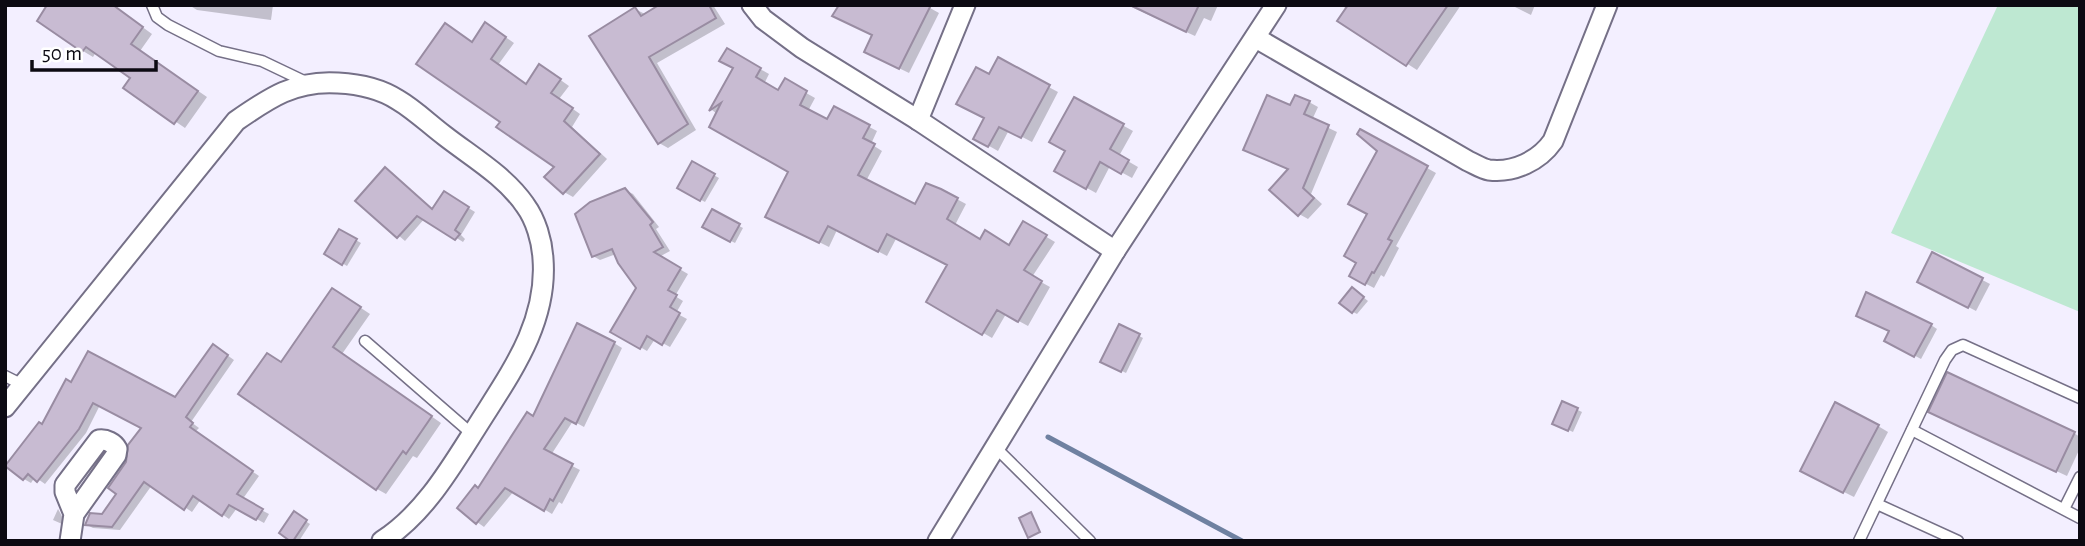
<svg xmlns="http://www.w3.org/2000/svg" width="2085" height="546" viewBox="0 0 2085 546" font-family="'Alegreya Sans',sans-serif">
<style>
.green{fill:#bee8d2}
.shadow{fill:#0003}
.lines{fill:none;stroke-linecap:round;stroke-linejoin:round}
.stream{stroke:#6f81a1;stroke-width:5}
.building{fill:#c8bbd2;stroke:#998ca2;stroke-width:2}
.service-casing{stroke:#757087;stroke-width:13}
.minor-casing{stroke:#757087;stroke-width:23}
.service{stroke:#fff;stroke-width:10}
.minor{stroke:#fff;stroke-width:19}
</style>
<rect width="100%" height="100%" fill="#f3efff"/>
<polygon class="green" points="1998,5 2080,5 2080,312 1891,233"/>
<g class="shadow">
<polygon points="112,5 152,34 140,51 207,97 185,128 125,87 132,77 96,52 93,57 83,51"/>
<polygon points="189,5 273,5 271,20 197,10"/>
<polygon points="664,5 713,5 725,24 657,63 696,130 668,148 659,143 635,9 645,14"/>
<polygon points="841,5 932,5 930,8 939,13 909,73 876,57 874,35"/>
<polygon points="1127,5 1218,5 1211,21 1204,18 1195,36"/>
<polygon points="1341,5 1461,5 1417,70 1339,20 1347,9"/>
<polygon points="1511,5 1535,5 1531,15"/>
<polygon points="494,29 514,43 498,65 527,85 548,71 569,86 559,99 580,114 572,127 607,159 573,197 564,192 556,166 502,122 473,44"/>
<polygon points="727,50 769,74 764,84 779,92 785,81 815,98 808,111 828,122 835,109 877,131 871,144 882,151 866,181 916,207 940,190 966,204 955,225 980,241 1010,247 1023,223 1055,242 1032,277 1050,287 1028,326 1006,314 992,338 928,301 950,265 897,237 887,256 837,230 829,247 767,216 790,172 712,110 735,68"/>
<polygon points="998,60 1058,92 1032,142 1009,130 998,151 975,138 986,118 989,77"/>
<polygon points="1075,99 1133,131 1119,156 1138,167 1132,178 1110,166 1096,193 1056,171 1067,150"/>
<polygon points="1309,102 1318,107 1312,120 1337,132 1311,194 1322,204 1308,219 1299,214 1290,169 1291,108"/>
<polygon points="1361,131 1436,173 1396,246 1399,248 1384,277 1381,275 1374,288 1351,276 1358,262 1380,151"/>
<polygon points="692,163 719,178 705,202 679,188"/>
<polygon points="386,169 434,210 444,193 475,212 461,235 465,239 463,242 425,218 405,241 358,201"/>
<polygon points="625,190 633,194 659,227 656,229 670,251 659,257 688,274 675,296 683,301 676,313 687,319 670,347 655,339 647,351 613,331 638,288 616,254 600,260 593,256"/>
<polygon points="712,212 743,228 735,243 704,227"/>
<polygon points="340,231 361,243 347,266 327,254"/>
<polygon points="1933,254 1990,284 1976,311 1919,281"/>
<polygon points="1357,292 1368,301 1357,314 1353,312"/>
<polygon points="343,296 370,314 342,354 441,423 417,458 413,456 386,494 377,489 282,364"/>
<polygon points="1931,325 1937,329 1921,359 1886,340 1891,331"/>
<polygon points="1120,326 1143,338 1126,373 1102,361"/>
<polygon points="614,343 622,348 584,427 573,421 551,455 580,470 562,504 559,502 552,514 514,491 484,527 477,522 479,489 534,418"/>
<polygon points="220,350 234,360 191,422 199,428 195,432 259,476 242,500 269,514 264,523 237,508 229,519 201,499 192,512 152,485 120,530 93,528 87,525 103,516 119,494 128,463 143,428 100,405 86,433 45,484 35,477 31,483 24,479 43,426 66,382 176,400"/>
<polygon points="1563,403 1582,412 1573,432 1558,425"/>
<polygon points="1940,417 2074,433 2080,437 2080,448 2067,476"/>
<polygon points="1878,426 1888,432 1854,497 1812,476"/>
<polygon points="58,509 63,518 62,524 53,520"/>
<polygon points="294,514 310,524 299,541 294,541 282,533"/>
</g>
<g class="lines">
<polyline class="stream" points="1048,437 1242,541"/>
</g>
<g class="building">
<polygon points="47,5 113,5 143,27 131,44 198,91 174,124 123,88 130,78 86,47 82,52 37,21"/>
<polygon points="659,5 709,5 716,18 649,57 688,124 658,144 589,36 635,7 641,16"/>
<polygon points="839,5 931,5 899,69 864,52 872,35 832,16"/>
<polygon points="1130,5 1199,5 1186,32"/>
<polygon points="1348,5 1448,5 1406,66 1337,21"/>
<polygon points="485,22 506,37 491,59 526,84 539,64 561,79 551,93 573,108 564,121 600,154 563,194 544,177 554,167 496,127 500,122 416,64 445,23 472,42"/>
<polygon points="727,48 761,68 756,77 778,90 785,78 807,91 800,105 827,119 834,106 870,125 863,138 875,144 858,175 915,204 926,183 941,189 958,198 947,219 980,239 985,230 1009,245 1023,221 1047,235 1024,270 1042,281 1018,322 997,310 982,335 926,302 947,265 887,234 878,252 828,226 819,243 765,217 788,172 709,127 721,103 709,111 733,68 719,61"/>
<polygon points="998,57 1050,85 1021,138 999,127 988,147 973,139 984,118 956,104 976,67 989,74"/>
<polygon points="1267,95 1290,105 1295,95 1310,101 1304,114 1329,125 1303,188 1314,198 1298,216 1269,190 1288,169 1243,150"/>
<polygon points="1074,97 1124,124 1110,149 1129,160 1121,174 1100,162 1086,189 1054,171 1065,151 1049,142"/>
<polygon points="1360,129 1428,166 1388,239 1392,241 1374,273 1372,272 1365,285 1349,276 1356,263 1344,256 1367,214 1348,204 1377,151 1357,134"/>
<polygon points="692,161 715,174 700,201 677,188"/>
<polygon points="385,167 432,209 444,191 469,207 455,230 460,234 455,240 417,216 397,238 355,201"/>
<polygon points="625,188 653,222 650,225 663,247 654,252 681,268 668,290 677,295 670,307 680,313 662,345 647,336 640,349 610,332 636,288 618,263 612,249 592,257 575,214 590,202"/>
<polygon points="712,209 740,224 730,242 702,227"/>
<polygon points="339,229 357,239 342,265 324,254"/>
<polygon points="1932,252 1983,278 1968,308 1917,282"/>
<polygon points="1352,287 1364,297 1352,313 1339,303"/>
<polygon points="332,288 361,307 333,347 432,416 406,454 403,451 376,490 238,394 267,353 281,362"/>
<polygon points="1866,292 1932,324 1914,357 1884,341 1889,331 1856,316"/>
<polygon points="577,323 615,342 576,424 565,418 544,449 573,464 553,501 550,499 544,511 505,488 476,524 457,508 475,485 478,488 527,412 533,416"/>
<polygon points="1119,324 1140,334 1121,372 1100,362"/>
<polygon points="213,344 228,355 186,417 193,423 190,427 253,471 237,494 263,509 256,520 229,505 222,516 193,496 184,510 144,482 112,527 85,525 90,513 102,514 116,494 108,488 126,462 128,445 141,428 93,403 79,429 37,482 28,474 23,480 5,466 39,422 42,424 66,379 71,382 88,351 175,397"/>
<polygon points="1947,372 2075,432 2056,472 1928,412"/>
<polygon points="1562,401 1578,408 1568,431 1552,424"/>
<polygon points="1835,402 1879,425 1843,493 1800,471"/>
<polygon points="294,511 307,520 293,541 290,541 279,533"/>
<polygon points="1031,512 1040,532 1028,538 1019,518"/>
</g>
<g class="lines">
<defs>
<g id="service">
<polyline points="152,5 157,17 168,25 219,51 262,61 306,82"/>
<polyline points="365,341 472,434"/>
<polyline points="5,376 23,385"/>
<polyline points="1912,430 2080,518"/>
<polyline points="995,447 1090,541"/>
<polyline points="1877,504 1958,541"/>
<polyline points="2064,509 2080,477"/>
<polyline points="1859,541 1945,360 1952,350 1963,345 2080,398"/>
</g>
<g id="minor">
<polyline points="752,5 763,19 802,48 918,120 1115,251"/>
<path d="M 1256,38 L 1468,161 C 1475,164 1482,169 1489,170 C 1514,173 1539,161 1553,141 L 1607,5"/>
<polyline points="918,120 965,5"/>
<path d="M 5,407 L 236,121 C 269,98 295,80 338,83 C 358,84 381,89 398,100 C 415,110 429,124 445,136 C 472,157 505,176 525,205 C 536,220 542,241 543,259 C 548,324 509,375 476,428 C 450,469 424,514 382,541"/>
<path d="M 70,541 L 74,514 L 116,455 L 117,449 C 114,443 106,439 99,440 L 65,485 L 65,492 L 74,514"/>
<polyline points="938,541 1115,251 1276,5"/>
</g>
</defs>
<use href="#service" class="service-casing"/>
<use href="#minor" class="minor-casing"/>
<use href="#service" class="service"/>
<use href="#minor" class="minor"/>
</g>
<rect width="2085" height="546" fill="none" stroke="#0c0a12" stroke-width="14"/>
<path d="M32 60v10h124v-10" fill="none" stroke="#0c0a12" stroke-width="3.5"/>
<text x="42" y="60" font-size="21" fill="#0c0a12" stroke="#ffffff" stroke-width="5" paint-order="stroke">50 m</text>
</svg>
